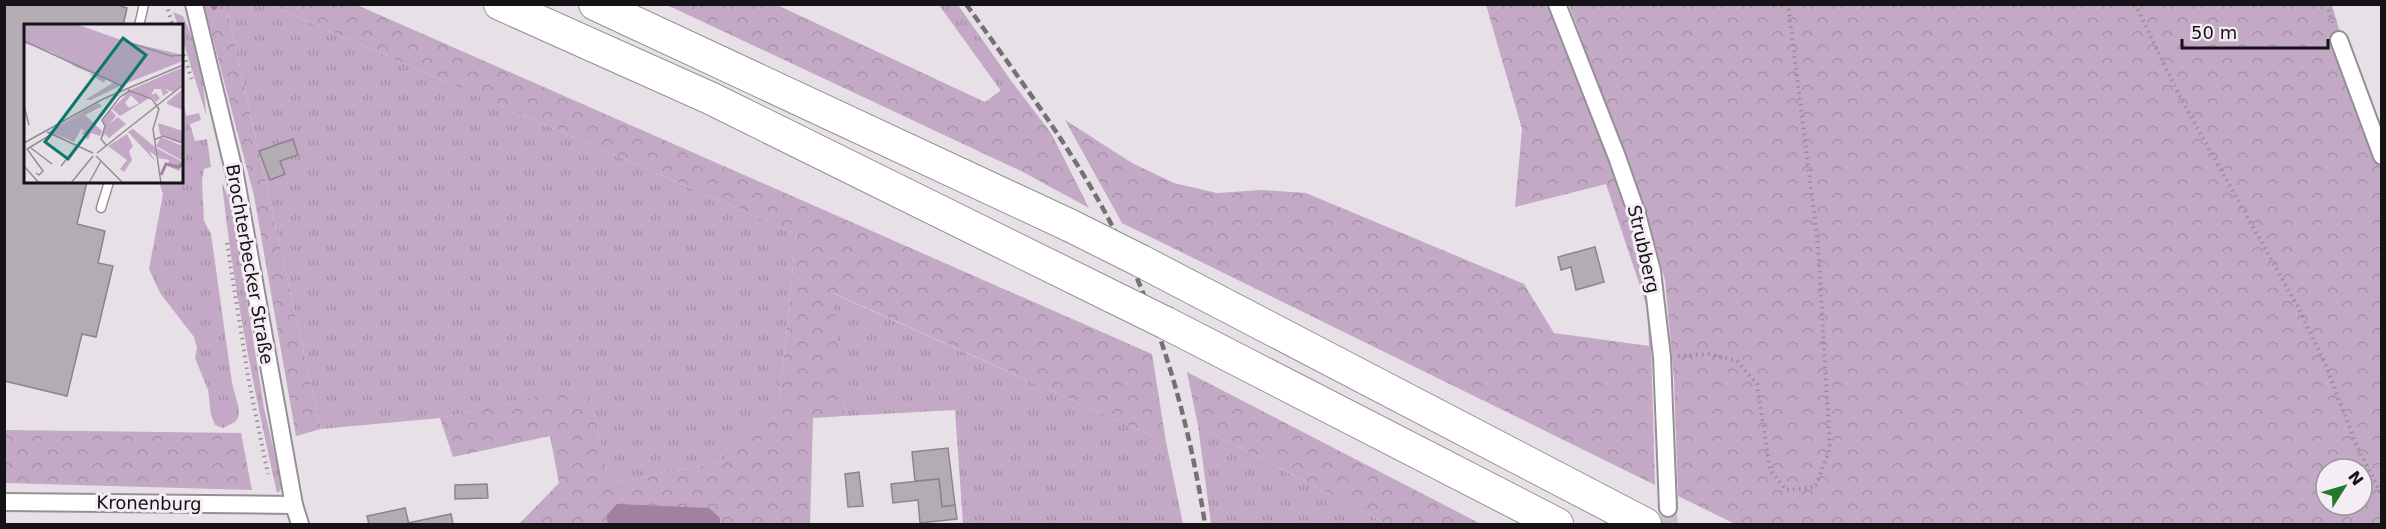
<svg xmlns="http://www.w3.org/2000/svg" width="2386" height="529" viewBox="0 0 2386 529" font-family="'DejaVu Sans',sans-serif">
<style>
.grass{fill:url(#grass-tufts)}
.forest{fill:url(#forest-crowns);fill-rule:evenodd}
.water{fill:#a081a1}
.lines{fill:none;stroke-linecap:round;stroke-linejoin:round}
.stream{stroke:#a081a1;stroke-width:6}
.building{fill:#b3acb3;stroke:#8b858b;stroke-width:1.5}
.street-tunnel{stroke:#c8c1c8;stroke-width:16;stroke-dasharray:16 8;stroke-linecap:butt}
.lane-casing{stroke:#958f96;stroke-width:11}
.street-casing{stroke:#958f96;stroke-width:20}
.highway-casing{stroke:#958f96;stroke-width:34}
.path{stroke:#969096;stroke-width:4;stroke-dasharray:1.5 4.5;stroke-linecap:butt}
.lane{stroke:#fff;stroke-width:8}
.street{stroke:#fff;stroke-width:16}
.highway{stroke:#fff;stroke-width:32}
.rail{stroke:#757075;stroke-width:4.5;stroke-dasharray:9 4.5;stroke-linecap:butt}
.highway-bridge-casing{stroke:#958f96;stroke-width:34;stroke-linecap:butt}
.highway-bridge{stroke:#fff;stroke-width:32}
.labels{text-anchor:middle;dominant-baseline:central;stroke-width:6;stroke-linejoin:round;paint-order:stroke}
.street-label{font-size:18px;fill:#161316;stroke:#f4edf4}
.inset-river{fill:none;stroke:#a081a1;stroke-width:3}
.inset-road{fill:none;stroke:#938e93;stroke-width:1.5}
.view{fill:#0f766e;fill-opacity:0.15;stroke:#0f766e;stroke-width:3}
.inset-edge{fill:none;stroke:#161316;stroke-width:3}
</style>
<defs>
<pattern id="grass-tufts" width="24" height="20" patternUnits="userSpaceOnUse" patternTransform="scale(1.5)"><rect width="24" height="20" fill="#c3a9c5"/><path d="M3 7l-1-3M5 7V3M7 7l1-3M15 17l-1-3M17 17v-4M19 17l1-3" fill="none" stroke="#a791a8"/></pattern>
<pattern id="forest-crowns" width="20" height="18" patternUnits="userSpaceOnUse" patternTransform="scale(1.5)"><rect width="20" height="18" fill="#c3a9c5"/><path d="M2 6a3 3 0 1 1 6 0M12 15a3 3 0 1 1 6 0" fill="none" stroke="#a791a8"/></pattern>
</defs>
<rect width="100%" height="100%" fill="#e7e0e7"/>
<g class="grass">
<polygon points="226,5 270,5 796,234 780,397 723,461 610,484 588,386 440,418 321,429"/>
<polygon points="939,5 958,5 1012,82 1001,91"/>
<path d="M 173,12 L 183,16 C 198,47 204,81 206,114 L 182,38 L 182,26 L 178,25 Z"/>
<polygon points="182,95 186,116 199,113 201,120 190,124 195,141 207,139 211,167 204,169 202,180 204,221 211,234 232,383 239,409 238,418 235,422 223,428 215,425 211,415 208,390 195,358 197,348 194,337 160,293 149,269 163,194 159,182 182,182"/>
<path d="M 222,183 L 232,206 L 264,408 L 282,485 L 280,491 L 277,493 C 254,390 233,288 222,183 Z"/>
<polygon points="832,293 1166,442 1183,524 963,524 955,410 845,416"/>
<polygon points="1198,426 1387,524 1211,524"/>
</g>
<g class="forest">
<polygon points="204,5 226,5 321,429 296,436 254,196"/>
<polygon points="270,5 357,5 1152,354 1166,442 833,293 845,416 813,418 810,524 519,524 559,483 550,436 453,457 440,418 588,385 610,484 723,461 780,397 796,234"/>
<polygon points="667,5 777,5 985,102 1012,82 1051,133 1089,208 1023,172"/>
<path d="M 1486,5 L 1548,5 C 1586,104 1632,204 1650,309 L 1655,485 L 1122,223 L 1065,120 L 1132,163 L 1174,183 L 1217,193 L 1262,190 L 1306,193 L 1524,284 L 1554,333 L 1649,346 L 1647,307 L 1606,184 L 1515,207 L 1522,129 Z"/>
<path d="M 1569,5 L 2332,5 L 2342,40 L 2381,141 L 2381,524 L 1735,524 L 1678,496 L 1674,379 L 1665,280 L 1648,220 ZM 2326,469 L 2362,469 L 2362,505 L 2326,505 Z"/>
<polygon points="1187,372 1481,524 1387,524 1198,426"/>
<polygon points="5,430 241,433 252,490 5,483"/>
</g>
<polygon class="water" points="617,504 709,508 720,518 720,524 608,524 606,516"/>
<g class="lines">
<polyline class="stream" points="213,4 214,7"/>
</g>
<g class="building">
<polygon points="4,4 114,4 127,8 123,26 26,26 26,182 87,182 77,224 105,231 98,263 113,266 96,337 82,334 67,396 4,381"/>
<polygon points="293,139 298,155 280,161 285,174 270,180 259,151"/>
<polygon points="1595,247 1604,282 1576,290 1571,267 1561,270 1558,257"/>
<polygon points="948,448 955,505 942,507 939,479 915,481 912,452"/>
<polygon points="859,472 863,506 848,507 845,474"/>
<polygon points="939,479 942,507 955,505 957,519 920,523 918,500 893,503 891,484"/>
<polygon points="487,484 488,498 455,499 455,485"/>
<polygon points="405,508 409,524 369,524 367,516"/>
<polygon points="451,514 453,524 409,524 408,523"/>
</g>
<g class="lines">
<polyline class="street-tunnel" points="1668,508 1670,524"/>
<defs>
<g id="lane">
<polyline points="139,26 144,4"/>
<polyline points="101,208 109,182"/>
</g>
<g id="street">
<polyline points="194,4 235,175 294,505 300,524"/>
<polyline points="1557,4 1617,157 1637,214 1652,271 1662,357 1668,508"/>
<polyline points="2339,40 2382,156"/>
<polyline points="4,502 294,505"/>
</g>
<g id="highway">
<polyline points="500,4 710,98 1113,297"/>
<polyline points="595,4 1071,226"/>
<polyline points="1141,261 1645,524"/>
<polyline points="1166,323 1557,524"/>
</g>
</defs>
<use href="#lane" class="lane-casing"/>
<use href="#street" class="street-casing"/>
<use href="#highway" class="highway-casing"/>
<g class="path">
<polyline points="166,4 173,26"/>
<polyline points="2135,4 2181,99 2298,307 2326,366 2356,444 2382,496"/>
<polyline points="2327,4 2334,27"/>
<polyline points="182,49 192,80"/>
<polyline points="227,243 249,382 268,474"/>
<polyline points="1678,356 1710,354 1737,361 1757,384 1770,470 1786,490 1815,487 1830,449 1818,245 1788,4"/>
</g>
<use href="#lane" class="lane"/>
<use href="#street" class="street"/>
<use href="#highway" class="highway"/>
<path class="rail" d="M 966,4 C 1013,70 1062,135 1101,205 C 1156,303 1188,414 1205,524"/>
<defs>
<g id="highway-bridge">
<polyline points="1071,226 1141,261"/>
<polyline points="1113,297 1166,323"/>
</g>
</defs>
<use href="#highway-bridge" class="highway-bridge-casing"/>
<use href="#highway-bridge" class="highway-bridge"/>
</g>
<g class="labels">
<g class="street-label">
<text transform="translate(1644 249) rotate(77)">Strubberg</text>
<text transform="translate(250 264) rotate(80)">Brochterbecker Straße</text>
<text transform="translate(149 503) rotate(1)">Kronenburg</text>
</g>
</g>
<g transform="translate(24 24)">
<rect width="159" height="159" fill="#e7e0e7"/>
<path d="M 104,69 L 107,71 L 101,79 L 105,84 L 125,74 L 96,92 L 88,85 ZM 87,86 L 92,92 L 84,101 L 94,93 L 102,100 L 85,114 L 81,110 L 77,115 L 81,103 L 79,96 ZM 57,91 L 65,102 L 62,107 L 57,105 L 50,118 L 27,108 ZM 109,105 L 131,123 L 132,132 L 125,127 L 132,138 L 104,108 ZM 103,110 L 109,122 L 105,127 L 108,136 L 100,148 L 96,145 L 103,136 L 84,122 ZM 137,113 L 159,122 L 159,137 L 132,122 ZM 132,124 L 159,138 L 155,147 L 144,142 L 145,136 L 134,134 Z" fill="#c3a9c5"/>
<path d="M 0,0 L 52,0 L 100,17 L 159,31 L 159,37 L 98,61 L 52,43 L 28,28 L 0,19 ZM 159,43 L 159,59 L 150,68 L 140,65 L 145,68 L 139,72 L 137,65 L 130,65 L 127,71 L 132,69 L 136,74 L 132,78 L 129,74 L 108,69 L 125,74 L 116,80 L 103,68 L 76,79 ZM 64,49 L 87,56 L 92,58 L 96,62 L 67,76 L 61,76 L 90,58 L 82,54 L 80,59 ZM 74,79 L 78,82 L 61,91 L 78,107 L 76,112 L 67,109 L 64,116 L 58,109 L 54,113 L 65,102 L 57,91 L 28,108 L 50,120 L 24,108 Z" fill="#c3a9c5"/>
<path d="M 159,65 L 159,86 L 143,80 L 143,78 ZM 134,99 L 159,107 L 159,120 L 136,111 Z" fill="#c3a9c5"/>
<path class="inset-river" d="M 137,151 L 142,140 L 155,143 L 159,139"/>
<path class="inset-road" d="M 0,17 L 98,62M 100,17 L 147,32 L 159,31M 104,66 L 128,75 L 135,85 L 129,105 L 137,159M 0,82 L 5,101M 23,108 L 69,129M 130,116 L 139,112 L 159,119M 0,119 L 79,75 L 159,41M 82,121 L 77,115 L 81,102 L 78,96 L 96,73 L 106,67M 7,124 L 28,140M 73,129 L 159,61M 72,132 L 99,159M 0,142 L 15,159M 37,142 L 53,122M 12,149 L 15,151 L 19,147 L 3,125 L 28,110M 47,159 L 69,132M 65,159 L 77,137"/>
<path class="view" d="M 99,14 L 122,31 L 44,135 L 21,118 Z"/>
<rect width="159" height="159" class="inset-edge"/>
</g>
<rect width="2386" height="529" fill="none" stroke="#161316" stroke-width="12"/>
<g transform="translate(2344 487) rotate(53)"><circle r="28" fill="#f4edf4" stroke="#9b969b" stroke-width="1.5"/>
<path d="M0-4.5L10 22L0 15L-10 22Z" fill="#207a29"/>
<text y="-9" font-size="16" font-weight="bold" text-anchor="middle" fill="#161316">N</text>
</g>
<path d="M2182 39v9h146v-9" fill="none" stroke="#161316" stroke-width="3"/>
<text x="2191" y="39" font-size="18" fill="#161316" stroke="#f4edf4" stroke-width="4.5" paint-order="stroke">50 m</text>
</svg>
